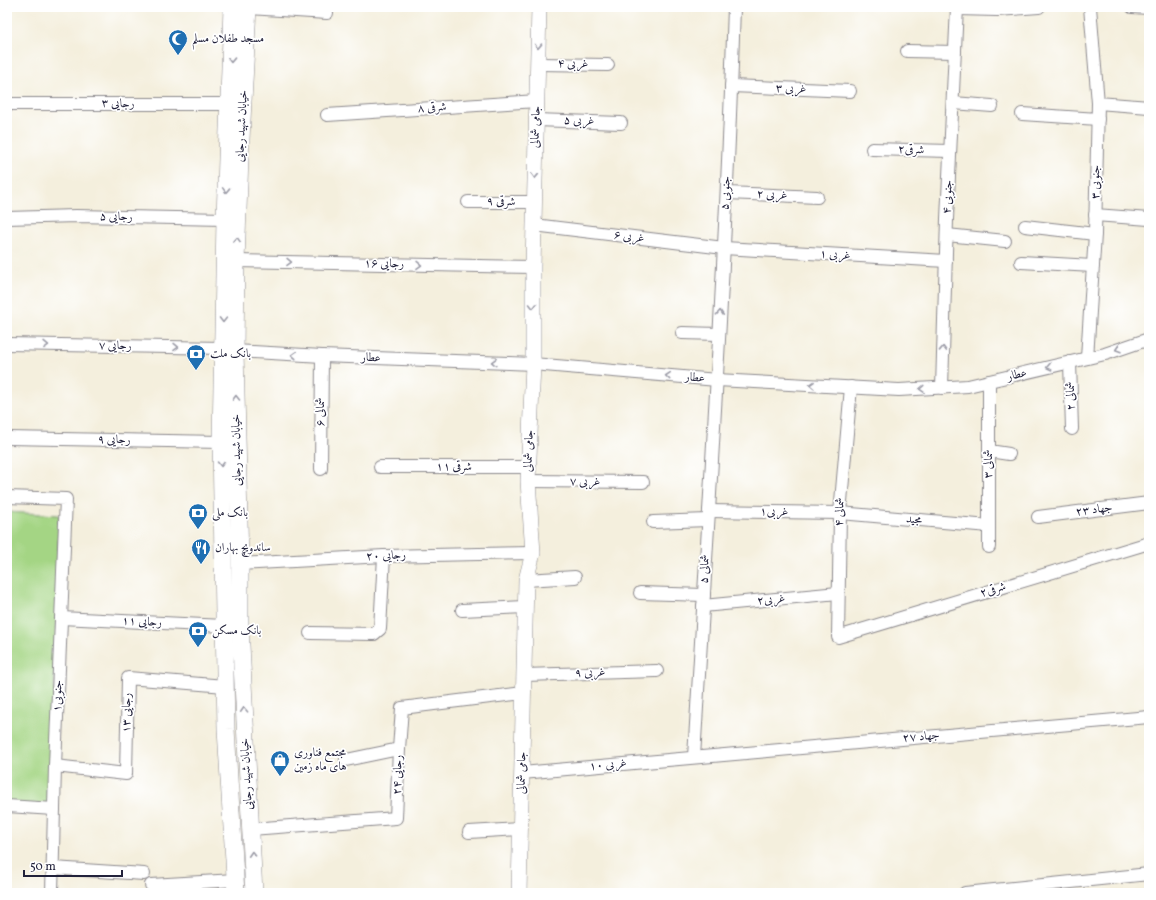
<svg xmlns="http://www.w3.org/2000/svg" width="1156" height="900" viewBox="0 0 1156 900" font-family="Vollkorn,Amiri,serif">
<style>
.green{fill:#a4d584;stroke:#637c60}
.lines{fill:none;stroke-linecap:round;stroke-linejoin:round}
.minor-casing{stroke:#8b888c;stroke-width:14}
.tertiary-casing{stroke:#8b888c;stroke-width:16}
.secondary-casing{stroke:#8b888c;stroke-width:18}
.minor{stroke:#fff;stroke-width:12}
.tertiary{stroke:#fff;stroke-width:15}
.secondary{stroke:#fff;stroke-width:17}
.oneway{stroke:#9c9ca7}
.labels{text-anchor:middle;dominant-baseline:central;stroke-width:3.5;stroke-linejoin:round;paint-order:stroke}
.poi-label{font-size:12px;fill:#22223b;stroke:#fff;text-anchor:start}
.street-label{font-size:12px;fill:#22223b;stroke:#fff}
</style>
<rect width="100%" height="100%" fill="#fff"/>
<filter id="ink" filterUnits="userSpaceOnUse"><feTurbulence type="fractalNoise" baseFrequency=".025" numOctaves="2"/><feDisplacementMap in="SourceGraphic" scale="8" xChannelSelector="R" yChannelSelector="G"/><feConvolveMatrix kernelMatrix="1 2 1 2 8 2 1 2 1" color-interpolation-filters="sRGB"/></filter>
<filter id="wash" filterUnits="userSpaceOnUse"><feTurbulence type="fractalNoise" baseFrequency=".012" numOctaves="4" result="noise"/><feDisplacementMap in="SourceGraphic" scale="16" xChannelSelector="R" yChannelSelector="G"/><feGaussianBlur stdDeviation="0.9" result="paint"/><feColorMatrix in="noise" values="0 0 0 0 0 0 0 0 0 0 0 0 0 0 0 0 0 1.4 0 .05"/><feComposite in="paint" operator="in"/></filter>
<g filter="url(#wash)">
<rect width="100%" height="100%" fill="#f4efdd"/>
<polygon class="green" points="7,512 59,515 51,809 7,805"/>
</g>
<g filter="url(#ink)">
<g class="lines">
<defs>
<g id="minor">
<polyline points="1132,7 1149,8"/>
<polyline points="248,8 327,13"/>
<polyline points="957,9 997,10 1039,7"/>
<polyline points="907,51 955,52"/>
<polyline points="538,64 608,65"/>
<polyline points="731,86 850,91"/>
<polyline points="953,103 992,106"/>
<polyline points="1098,103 1149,107"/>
<polyline points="7,104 229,104"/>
<polyline points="1022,114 1098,119"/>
<polyline points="327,115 537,101"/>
<polyline points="536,120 621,123"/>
<polyline points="872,149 950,151"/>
<polyline points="727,193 817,197"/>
<polyline points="468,202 534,202"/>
<polyline points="1095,215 1149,219"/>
<polyline points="7,218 76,216 225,219"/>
<polyline points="534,225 724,248 946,261"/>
<polyline points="1025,226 1095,234"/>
<polyline points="947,235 1005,241"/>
<polyline points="236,261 533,267"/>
<polyline points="1021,262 1093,266"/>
<polyline points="682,333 719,334"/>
<polyline points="7,344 222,348"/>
<polyline points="235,351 322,356 533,364 717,380 899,390 968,386 1105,354 1149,339"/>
<polyline points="1087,358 1095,234 1098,103 1090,7"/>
<polyline points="1070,362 1072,429"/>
<polyline points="989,381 989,547"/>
<polyline points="851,387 840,513 838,637 1149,543"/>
<polyline points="942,388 947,219 957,7"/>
<polyline points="7,438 221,442"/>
<polyline points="989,451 1009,454"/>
<polyline points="380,467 528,467"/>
<polyline points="321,469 322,356"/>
<polyline points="528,481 643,482"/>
<polyline points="7,497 66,499 55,766 52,893"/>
<polyline points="709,511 840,513 989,526"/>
<polyline points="1038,517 1149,503"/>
<polyline points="653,522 708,520"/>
<polyline points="240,564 384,556 533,553"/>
<polyline points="526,580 575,577"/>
<polyline points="640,593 704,595"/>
<polyline points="703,606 838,593"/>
<polyline points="462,610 525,607"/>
<polyline points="61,618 224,626"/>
<polyline points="310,633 374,634 380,629 384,556"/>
<polyline points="524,675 657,671"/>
<path d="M 694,757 C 709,507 726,257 734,7"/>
<polyline points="346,760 399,749"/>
<polyline points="55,766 126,774 128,678 225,686"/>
<polyline points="522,773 1149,717"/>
<polyline points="7,806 54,809"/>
<polyline points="251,829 396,818 399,749 402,708 523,693"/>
<polyline points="469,832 520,829"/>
<polyline points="53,868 144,874"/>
<polyline points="151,885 235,880"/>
<polyline points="965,893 1149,874"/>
</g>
<polyline id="tertiary" points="519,893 526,580 533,553 528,481 533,364 533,267 539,7"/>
<g id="secondary">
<polyline points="232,7 225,219 221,442 226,729 236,893"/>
<polyline points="248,7 240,158 236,261 235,351 240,564 240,626 254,893"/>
</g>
</defs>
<use href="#minor" class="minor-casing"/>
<use href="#tertiary" class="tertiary-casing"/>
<use href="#secondary" class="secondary-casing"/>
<use href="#minor" class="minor"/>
<use href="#tertiary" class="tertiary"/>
<use href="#secondary" class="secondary"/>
</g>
<defs><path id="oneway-chevron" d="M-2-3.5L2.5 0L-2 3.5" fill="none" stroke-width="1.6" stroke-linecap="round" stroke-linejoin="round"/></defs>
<g class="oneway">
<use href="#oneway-chevron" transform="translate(538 46) rotate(92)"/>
<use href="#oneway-chevron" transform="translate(231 60) rotate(92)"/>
<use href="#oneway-chevron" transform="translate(535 176) rotate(92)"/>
<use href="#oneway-chevron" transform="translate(226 190) rotate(92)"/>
<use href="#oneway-chevron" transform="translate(237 240) rotate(-88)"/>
<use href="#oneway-chevron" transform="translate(289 262) rotate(1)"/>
<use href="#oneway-chevron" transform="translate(419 265) rotate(1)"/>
<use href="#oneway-chevron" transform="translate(533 306) rotate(90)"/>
<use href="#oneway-chevron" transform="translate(720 313) rotate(-87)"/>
<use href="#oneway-chevron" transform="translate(223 320) rotate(91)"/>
<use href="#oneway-chevron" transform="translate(46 345) rotate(1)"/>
<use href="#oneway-chevron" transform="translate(176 347) rotate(1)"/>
<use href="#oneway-chevron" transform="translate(943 349) rotate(-88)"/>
<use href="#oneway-chevron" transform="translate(1118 349) rotate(162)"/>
<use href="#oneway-chevron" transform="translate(294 355) rotate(-176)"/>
<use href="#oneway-chevron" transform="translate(494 362) rotate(-178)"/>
<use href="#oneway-chevron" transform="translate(1049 367) rotate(167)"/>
<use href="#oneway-chevron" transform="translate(668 376) rotate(-175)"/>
<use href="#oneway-chevron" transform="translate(812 385) rotate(-177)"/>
<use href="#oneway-chevron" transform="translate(922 389) rotate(177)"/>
<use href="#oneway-chevron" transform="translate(236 398) rotate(-91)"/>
<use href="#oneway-chevron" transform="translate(221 464) rotate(89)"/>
<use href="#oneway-chevron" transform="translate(244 710) rotate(-93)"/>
<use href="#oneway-chevron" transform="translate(252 854) rotate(-93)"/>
</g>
</g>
<defs>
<symbol id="mosque-pin" viewBox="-11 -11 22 30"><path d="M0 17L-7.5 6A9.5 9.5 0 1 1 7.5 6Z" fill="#1f6fb2" stroke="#fff"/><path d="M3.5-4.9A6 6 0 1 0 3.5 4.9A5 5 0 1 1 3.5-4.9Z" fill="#fff"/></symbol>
<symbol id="bank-pin" viewBox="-11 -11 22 30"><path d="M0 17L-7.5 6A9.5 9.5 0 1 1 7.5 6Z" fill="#1f6fb2" stroke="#fff"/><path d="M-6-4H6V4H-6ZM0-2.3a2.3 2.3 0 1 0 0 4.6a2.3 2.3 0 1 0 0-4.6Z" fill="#fff"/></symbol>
<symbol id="restaurant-pin" viewBox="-11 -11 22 30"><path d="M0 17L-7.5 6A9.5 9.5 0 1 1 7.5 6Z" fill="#1f6fb2" stroke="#fff"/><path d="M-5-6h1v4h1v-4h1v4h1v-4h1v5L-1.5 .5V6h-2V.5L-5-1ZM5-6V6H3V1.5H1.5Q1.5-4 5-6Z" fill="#fff"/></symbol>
<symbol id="shop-pin" viewBox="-11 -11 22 30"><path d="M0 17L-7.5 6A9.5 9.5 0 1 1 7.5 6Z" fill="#1f6fb2" stroke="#fff"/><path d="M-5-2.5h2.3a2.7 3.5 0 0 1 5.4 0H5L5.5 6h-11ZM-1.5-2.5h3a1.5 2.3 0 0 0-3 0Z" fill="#fff"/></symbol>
</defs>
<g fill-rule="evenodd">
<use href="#mosque-pin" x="167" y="28" width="22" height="30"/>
<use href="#bank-pin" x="185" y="343" width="22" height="30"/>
<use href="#bank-pin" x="187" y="502" width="22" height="30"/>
<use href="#restaurant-pin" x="190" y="537" width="22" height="30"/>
<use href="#bank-pin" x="187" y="620" width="22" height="30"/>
<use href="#shop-pin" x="269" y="749" width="22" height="30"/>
</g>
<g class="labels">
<g class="poi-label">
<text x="192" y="39">مسجد طفلان مسلم</text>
<text x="210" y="354">بانک ملت</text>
<text x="212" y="513">بانک ملی</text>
<text x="215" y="548">ساندویچ بهاران</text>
<text x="212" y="631">بانک مسکن</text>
<text x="294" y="753">مجتمع فناوری<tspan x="294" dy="14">های ماه زمین</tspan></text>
</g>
<g class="street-label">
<text transform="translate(573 64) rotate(1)">غربی ۴</text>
<text transform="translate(791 89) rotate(2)">غربی ۳</text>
<text x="118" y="104">رجایی ۳</text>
<text transform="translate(432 108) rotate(-4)">شرقی ۸</text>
<text transform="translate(579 121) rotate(2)">غربی ۵</text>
<text transform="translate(242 126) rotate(-87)">خیابان شهید رجایی</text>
<text transform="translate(536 127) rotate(-88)">جامی شمالی</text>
<text transform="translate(911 150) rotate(2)">شرقی۲</text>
<text transform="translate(1096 182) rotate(-89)">جنوبی ۳</text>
<text transform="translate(726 193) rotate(-87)">جنوبی ۵</text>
<text transform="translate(772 195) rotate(3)">غربی ۲</text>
<text transform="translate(948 197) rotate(-87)">جنوبی ۴</text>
<text x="501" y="202">شرقی ۹</text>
<text transform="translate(116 217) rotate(1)">رجایی ۵</text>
<text transform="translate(629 237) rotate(7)">غربی ۶</text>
<text transform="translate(835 255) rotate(4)">غربی ۱</text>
<text transform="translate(384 264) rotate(1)">رجایی ۱۶</text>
<text transform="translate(115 346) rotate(1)">رجایی ۷</text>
<text transform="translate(371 358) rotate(2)">عطار</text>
<text transform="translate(1017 375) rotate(-13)">عطار</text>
<text transform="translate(695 378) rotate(5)">عطار</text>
<text transform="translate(1071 396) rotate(-91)">شمالی ۲</text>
<text transform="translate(321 412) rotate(-90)">شمالی ۶</text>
<text transform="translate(114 440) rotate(1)">رجایی ۹</text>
<text transform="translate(237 450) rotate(-91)">خیابان شهید رجایی</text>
<text transform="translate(529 451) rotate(-88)">جامی شمالی</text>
<text transform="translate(989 464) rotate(-90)">شمالی ۳</text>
<text x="454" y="467">شرقی ۱۱</text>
<text transform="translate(585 482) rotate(1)">غربی ۷</text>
<text transform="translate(1094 510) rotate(-7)">جهاد ۲۳</text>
<text transform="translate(774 512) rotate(1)">غربی۱</text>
<text transform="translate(840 512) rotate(-87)">شمالی ۴</text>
<text transform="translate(914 520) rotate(5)">مجید</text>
<text transform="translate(386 556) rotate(-2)">رجایی ۲۰</text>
<text transform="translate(705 569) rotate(-87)">شمالی ۵</text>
<text transform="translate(993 590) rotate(-17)">شرقی۲</text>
<text transform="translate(771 600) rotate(-5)">غربی۲</text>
<text transform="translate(142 622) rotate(3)">رجایی ۱۱</text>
<text transform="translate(590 673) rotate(-2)">غربی ۹</text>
<text transform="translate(58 696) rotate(-88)">جنوبی۱</text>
<text transform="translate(127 713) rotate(-89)">رجایی ۱۳</text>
<text transform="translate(921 737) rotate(-5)">جهاد ۲۷</text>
<text transform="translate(608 765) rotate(-5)">غربی ۱۰</text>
<text transform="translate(522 773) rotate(-89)">جامی شمالی</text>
<text transform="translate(247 774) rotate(-93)">خیابان شهید رجایی</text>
<text transform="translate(398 775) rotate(-88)">رجایی ۲۴</text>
</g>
</g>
<rect width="1156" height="900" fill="none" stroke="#fff" stroke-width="24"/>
<path d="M24 870v6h98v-6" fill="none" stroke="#22223b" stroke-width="2"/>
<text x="30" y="870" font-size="12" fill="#22223b" stroke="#ffffff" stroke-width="3" paint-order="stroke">50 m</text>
</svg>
